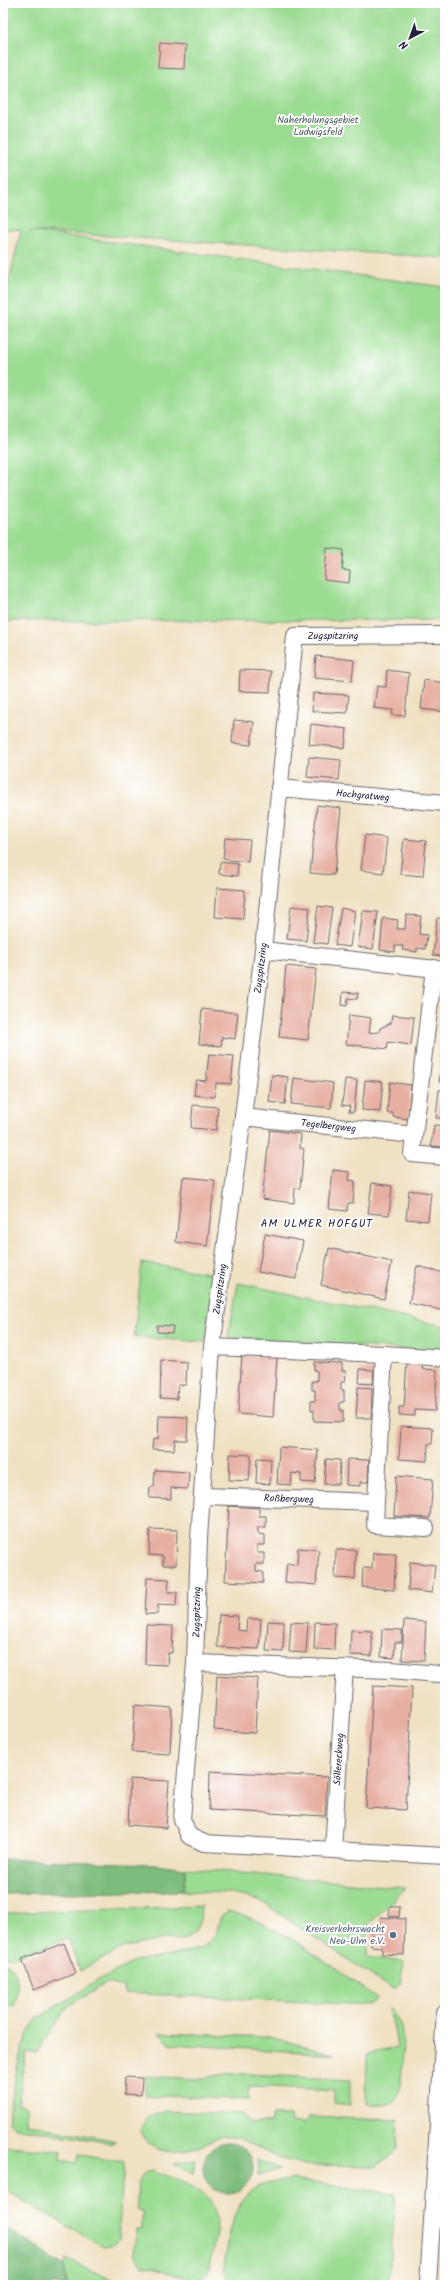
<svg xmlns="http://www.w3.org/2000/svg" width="448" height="2288" viewBox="0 0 448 2288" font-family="Kalam,sans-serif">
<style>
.green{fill:#9bdc92;stroke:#5e7f66}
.forest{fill:#7cbc7c;stroke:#4f6f5c}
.building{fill:#e7afa1}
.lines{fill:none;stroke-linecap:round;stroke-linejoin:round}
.street-casing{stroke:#6a656b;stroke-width:18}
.street{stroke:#fff;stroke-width:16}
.service-dot{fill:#5c6f8a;stroke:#fff;stroke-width:1.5}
.labels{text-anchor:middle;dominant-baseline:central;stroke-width:4;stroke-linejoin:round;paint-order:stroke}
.park-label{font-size:10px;fill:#465a55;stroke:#fff}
.street-label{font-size:10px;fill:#22223b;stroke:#fff}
.service-label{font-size:10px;fill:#4e5e75;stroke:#fff;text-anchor:end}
.neighbourhood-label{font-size:11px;letter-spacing:1px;fill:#22223b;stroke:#fff}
</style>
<rect width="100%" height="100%" fill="#fff"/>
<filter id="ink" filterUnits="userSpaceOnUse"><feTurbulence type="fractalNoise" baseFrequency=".025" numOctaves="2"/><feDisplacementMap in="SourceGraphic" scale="8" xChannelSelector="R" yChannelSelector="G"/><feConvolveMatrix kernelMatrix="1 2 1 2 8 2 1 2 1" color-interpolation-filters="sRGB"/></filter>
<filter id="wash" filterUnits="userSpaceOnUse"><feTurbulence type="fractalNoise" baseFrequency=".012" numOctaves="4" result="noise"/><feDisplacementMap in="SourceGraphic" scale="16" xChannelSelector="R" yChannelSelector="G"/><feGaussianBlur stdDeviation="0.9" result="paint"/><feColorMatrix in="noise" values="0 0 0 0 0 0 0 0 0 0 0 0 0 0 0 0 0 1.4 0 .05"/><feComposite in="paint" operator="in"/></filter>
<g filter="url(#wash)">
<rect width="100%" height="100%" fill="#f0e1c3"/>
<g class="green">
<polygon points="3,3 445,3 445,258 30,231 445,287 445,620 3,621 3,307 21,230 3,229"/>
<polygon points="142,1263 215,1274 205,1342 134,1337"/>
<polygon points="238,1283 445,1326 445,1352 228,1337"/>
<polygon points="186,1868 406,1888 368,1925 367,1957 404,1962 400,1984 396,1988 390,1988 259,1900 227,1893 183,1891"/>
<polygon points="201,1906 200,1921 195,1932 183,1940 165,1939 125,1947 80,1971 68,1938 11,1958 3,1955 3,1913"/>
<path d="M 228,1911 C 284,1926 330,1966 378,1998 L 370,2005 L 124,1993 L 123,1987 L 107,1983 L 68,2006 L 36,2053 L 26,2052 L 18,2104 L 26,2107 L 26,2124 L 117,2141 L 112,2143 L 15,2128 L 8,2122 C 14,2091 17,2041 38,2018 L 102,1978 L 138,1960 L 171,1956 L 203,1948 L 216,1934 L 221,1916 Z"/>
<path d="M 3,1962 C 21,1970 19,1990 14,2006 L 3,2007 Z"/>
<path d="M 390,2009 C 393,2014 397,2019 400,2024 C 405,2036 403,2090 395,2100 C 388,2107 375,2105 366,2105 L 367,2054 L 397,2048 L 394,2027 L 388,2010 Z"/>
<polygon points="159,2033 270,2037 335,2054 170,2044"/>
<polygon points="231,2073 350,2080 350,2105 334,2103 334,2090 249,2086 248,2100 145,2095 145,2076 196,2079"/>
<polygon points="162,2111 242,2114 249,2123 270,2124 272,2116 290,2116 291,2122 304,2124 309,2117 398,2120 397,2149 387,2160 375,2166 305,2165 278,2158 239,2138 222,2136 198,2147 178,2151 160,2151 147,2143 140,2129 148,2117"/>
<path d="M 8,2146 L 62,2151 L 61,2160 L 77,2163 L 79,2155 L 124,2162 L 118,2239 L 112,2245 L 103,2246 L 10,2193 C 2,2180 0,2159 8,2146 Z"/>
<polygon points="196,2159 194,2174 174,2164"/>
<polygon points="257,2160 281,2169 258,2175 259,2168"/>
<path d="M 151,2170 C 175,2180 218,2189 217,2222 C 216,2238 211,2256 208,2273 L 195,2280 L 141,2265 L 134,2254 L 136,2229 L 142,2229 L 142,2211 L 137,2210 C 138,2195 134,2174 151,2170 Z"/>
<path d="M 291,2180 L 396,2194 L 389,2273 L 385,2285 L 230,2285 C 221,2275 225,2262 227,2250 C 231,2224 236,2195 263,2184 C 271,2181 282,2181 291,2180 Z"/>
<polygon points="66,2259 124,2285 66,2285 65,2266"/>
</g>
<g class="forest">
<polygon points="3,1859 156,1864 186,1868 183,1891 3,1894"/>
<circle cx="228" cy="2168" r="25"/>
<polygon points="3,2226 65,2266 66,2285 3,2285"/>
</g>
<g id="blocks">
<g class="building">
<polygon points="160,43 185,45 184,69 158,68"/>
<polygon points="327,548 344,550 342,570 350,571 349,583 324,580"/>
<polygon points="316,656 354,660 352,681 314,678"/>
<polygon points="240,670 271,671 270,692 239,691"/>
<polygon points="387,670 409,673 405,716 392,715 393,710 374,708 377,686 386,687"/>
<polygon points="424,680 445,683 445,712 421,709"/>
<polygon points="313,693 349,695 347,713 312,711"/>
<polygon points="234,720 254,722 251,745 232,743"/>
<polygon points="311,724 347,729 345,748 309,744"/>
<polygon points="309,757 341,760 339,780 307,777"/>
<polygon points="317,805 341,808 334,875 310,873"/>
<polygon points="365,835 387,838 383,873 361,870"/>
<polygon points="225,838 250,840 248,862 223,859"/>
<polygon points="404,839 426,841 423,876 400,874"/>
<polygon points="220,862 238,864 237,876 219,874"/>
<polygon points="217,888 245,890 243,919 215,917"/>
<polygon points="291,906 310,908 306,941 287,939"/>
<polygon points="318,906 332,908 327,944 313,942"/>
<polygon points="341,908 355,911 350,947 335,945"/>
<polygon points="363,911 378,912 373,949 358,947"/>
<polygon points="406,915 421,916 419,934 427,935 425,949 417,948 417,952 402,950 403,946 395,946 395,952 380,950 383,918 398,920 397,929 405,929"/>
<polygon points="437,918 445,919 445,957 433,955"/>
<polygon points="286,966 316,969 308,1040 279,1037"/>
<polygon points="343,992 358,993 357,999 348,998 347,1006 342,1005"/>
<polygon points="202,1009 238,1013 235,1039 222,1037 221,1046 199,1044"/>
<polygon points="349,1015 371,1018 369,1033 379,1032 380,1028 391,1023 392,1015 414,1017 411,1045 388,1042 387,1049 346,1044"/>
<polygon points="209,1054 234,1056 231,1084 216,1083 215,1097 194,1095 196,1080 206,1081"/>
<polygon points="442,1055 445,1056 445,1083 439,1082"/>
<polygon points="272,1075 288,1077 285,1104 269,1102"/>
<polygon points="294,1078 333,1083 331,1108 291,1104"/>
<polygon points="345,1079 357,1080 354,1112 349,1112 350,1106 342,1105"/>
<polygon points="365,1080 383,1082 380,1112 362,1110"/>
<polygon points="390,1082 411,1085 408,1119 393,1117 393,1113 387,1113"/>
<polygon points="439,1090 445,1090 445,1118 436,1118"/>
<polygon points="193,1105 218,1107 216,1130 191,1128"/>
<polygon points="434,1125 445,1126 445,1147 431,1146"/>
<polygon points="270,1130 301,1134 300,1148 304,1149 300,1188 295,1188 294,1203 262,1199"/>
<polygon points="333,1170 350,1172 349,1180 355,1181 353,1203 348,1203 347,1211 329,1209"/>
<polygon points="183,1177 215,1180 207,1246 176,1242"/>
<polygon points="372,1183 392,1186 389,1215 368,1213"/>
<polygon points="409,1190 431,1193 428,1221 406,1219"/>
<polygon points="444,1204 445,1204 445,1223 442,1223"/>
<polygon points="265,1234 303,1241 296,1279 258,1272"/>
<polygon points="329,1248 392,1262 384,1299 321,1285"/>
<polygon points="417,1266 445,1273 445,1311 409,1303"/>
<polygon points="157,1325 173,1326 172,1333 157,1332"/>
<polygon points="242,1355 277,1357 273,1417 238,1414"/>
<polygon points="161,1360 187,1362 186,1385 178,1385 177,1399 160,1398"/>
<polygon points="407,1361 423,1362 422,1369 437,1370 435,1411 415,1410 415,1416 399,1415 399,1407 404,1407"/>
<polygon points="314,1362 342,1363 342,1371 346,1371 345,1382 341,1382 341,1390 344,1390 344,1402 340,1402 340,1410 343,1410 343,1422 314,1421 314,1410 311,1410 311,1401 315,1401 315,1390 312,1390 312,1381 317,1381 317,1371 314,1370"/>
<polygon points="360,1369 374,1370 373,1384 359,1383"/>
<polygon points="358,1387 372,1388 371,1418 356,1418"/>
<polygon points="159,1416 188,1417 187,1440 175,1440 174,1450 152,1449 153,1439 158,1439"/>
<polygon points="401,1426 433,1428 432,1444 428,1444 427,1461 399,1459"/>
<polygon points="279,1447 318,1450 315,1483 301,1482 301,1474 292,1473 291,1485 277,1484"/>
<polygon points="230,1454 251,1455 249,1481 229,1480"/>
<polygon points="257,1458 271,1459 270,1484 256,1483"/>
<polygon points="326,1459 340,1460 339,1484 324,1484"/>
<polygon points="347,1459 369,1460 368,1482 360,1482 360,1486 346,1485"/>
<polygon points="155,1470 189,1472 188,1489 171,1488 171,1499 149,1498 150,1487 154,1487"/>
<polygon points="396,1476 433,1479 430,1518 394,1516"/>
<polygon points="229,1506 259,1508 259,1516 266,1516 266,1527 258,1527 258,1534 265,1535 265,1545 257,1545 257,1553 264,1553 264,1564 256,1564 256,1571 263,1572 263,1583 225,1581"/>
<polygon points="150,1529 177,1530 176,1565 163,1565 163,1556 149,1555"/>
<polygon points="298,1548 319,1550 316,1585 285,1582 287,1563 297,1565"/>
<polygon points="336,1550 356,1550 355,1579 335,1578"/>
<polygon points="373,1553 396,1554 394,1590 362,1587 363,1568 372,1568"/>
<polygon points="410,1562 435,1565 432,1593 408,1590"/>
<polygon points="147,1578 169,1579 168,1592 177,1592 176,1606 158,1605 158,1614 145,1614"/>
<polygon points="219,1615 238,1616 237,1630 246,1631 247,1619 261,1619 259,1649 217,1647"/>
<polygon points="404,1620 426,1622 424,1661 402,1660"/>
<polygon points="268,1621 284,1622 283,1652 266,1651"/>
<polygon points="291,1622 308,1623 306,1653 289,1652"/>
<polygon points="315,1622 335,1623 334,1650 314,1649"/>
<polygon points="146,1625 173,1626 172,1653 168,1653 167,1665 145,1664"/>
<polygon points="382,1629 402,1630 402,1642 395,1642 394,1658 381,1657"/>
<polygon points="351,1630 372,1631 372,1656 350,1655"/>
<polygon points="217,1675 258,1678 255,1733 214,1730"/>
<polygon points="373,1686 412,1688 406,1810 366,1808"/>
<polygon points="135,1705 172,1708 170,1754 132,1752"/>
<polygon points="210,1771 327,1777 325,1816 209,1810"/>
<polygon points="130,1779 169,1781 166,1828 128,1825"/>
<polygon points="390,1907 400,1907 399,1917 389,1916"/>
<polygon points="381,1917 405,1919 404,1955 382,1954 382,1947 371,1946 372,1928 380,1929"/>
<polygon points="64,1943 76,1973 34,1990 22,1959"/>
<polygon points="125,2077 142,2078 141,2095 124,2094"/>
</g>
</g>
</g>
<g filter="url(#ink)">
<use href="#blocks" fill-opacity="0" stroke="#6a656b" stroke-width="1"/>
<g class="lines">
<defs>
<g id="street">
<polyline points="445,635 295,636 263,950 243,1117 212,1347 199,1538 195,1663 182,1819 189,1836 204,1843 445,1856"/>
<path id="s1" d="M 279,788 L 445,803"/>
<polyline points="263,950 445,970"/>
<polyline points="434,968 412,1154 445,1157"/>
<path id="s2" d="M 243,1117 L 414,1135"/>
<polyline points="384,1354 445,1358"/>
<path id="s3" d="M 202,1496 L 376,1502 L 384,1354 L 212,1347"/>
<polyline points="376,1502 375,1525 426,1528"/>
<polyline points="195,1663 391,1670 438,1674"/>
<path id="s4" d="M 333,1849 L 345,1668"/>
<polyline points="428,2285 445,2012"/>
</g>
</defs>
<use href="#street" class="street-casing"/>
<use href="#street" class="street"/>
</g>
</g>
<circle class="service-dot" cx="393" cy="1935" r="4"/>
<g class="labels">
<g class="park-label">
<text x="318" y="120">Naherholungsgebiet<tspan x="318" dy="12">Ludwigsfeld</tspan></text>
</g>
<g class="street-label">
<text x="333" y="636">Zugspitzring</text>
<text stroke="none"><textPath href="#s1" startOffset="84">Hochgratweg</textPath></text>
<text transform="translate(261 968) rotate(-83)">Zugspitzring</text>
<text stroke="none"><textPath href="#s2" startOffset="86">Tegelbergweg</textPath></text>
<text transform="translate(220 1289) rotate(-82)">Zugspitzring</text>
<text stroke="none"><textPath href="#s3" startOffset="87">Roßbergweg</textPath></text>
<text transform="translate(197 1612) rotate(-89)">Zugspitzring</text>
<text stroke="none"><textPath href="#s4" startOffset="90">Söllereckweg</textPath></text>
</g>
<g class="service-label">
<text x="385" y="1929">Kreisverkehrswacht<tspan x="385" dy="12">Neu-Ulm e.V.</tspan></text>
</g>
<g class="neighbourhood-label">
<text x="317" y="1224">AM ULMER HOFGUT</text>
</g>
</g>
<rect width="448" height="2288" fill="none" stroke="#fff" stroke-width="16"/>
<g transform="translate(410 38) rotate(221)" stroke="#ffffff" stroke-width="3" paint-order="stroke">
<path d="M0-3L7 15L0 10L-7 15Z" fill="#22223b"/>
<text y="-6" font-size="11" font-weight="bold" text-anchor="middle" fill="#22223b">N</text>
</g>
</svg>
